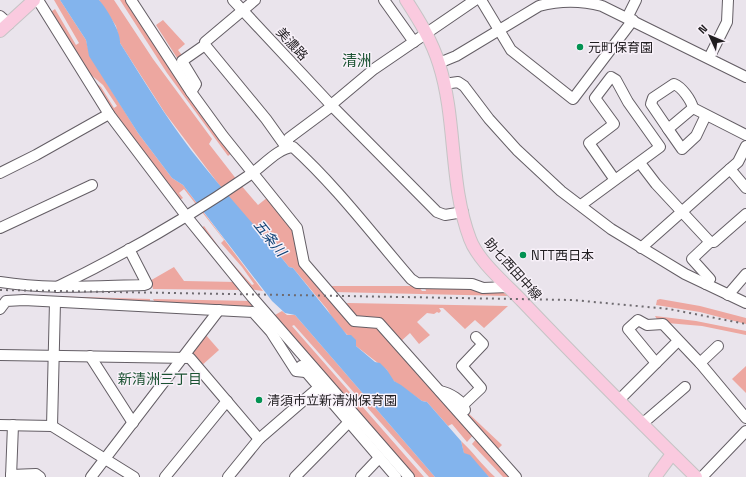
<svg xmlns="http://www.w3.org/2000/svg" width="746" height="477" viewBox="0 0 746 477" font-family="'Space Grotesk','Noto Sans JP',sans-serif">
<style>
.green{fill:#eda7a0}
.water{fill:#83b4ed}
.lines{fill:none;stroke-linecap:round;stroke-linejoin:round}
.minor-casing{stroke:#645e65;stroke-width:12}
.major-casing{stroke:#c5c4c5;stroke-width:14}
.minor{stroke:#fff;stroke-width:10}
.major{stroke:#facadf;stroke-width:12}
.rail{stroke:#6f6b70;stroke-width:2;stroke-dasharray:2 4;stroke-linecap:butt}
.poi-dot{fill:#039252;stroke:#f8f1f9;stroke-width:1.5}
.labels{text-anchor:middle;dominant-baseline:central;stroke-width:3;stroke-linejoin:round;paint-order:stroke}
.street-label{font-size:13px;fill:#201d20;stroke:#f8f1f9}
.poi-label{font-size:13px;fill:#201d20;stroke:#f8f1f9;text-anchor:start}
.water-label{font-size:14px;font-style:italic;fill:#104276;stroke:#f8f1f9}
.neighbourhood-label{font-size:14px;fill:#1b5232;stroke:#f8f1f9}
.quarter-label{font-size:15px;fill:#1b5232;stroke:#f8f1f9}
</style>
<rect width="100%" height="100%" fill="#eae4ec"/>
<g class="green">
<polygon points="54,0 60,0 86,40 90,56 138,133 172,178 183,185 263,291 248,289 199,230 204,226 223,253 252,285 254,284 242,267 221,243 224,240 184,189 179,193 183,198 177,202 90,78 101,87 114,108 117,106 103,85 84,69 48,14 55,9 76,45 79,43"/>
<polygon points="99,0 114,0 153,59 212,139 209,144 237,180 223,190 165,113 120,43 116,26"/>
<polygon points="120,0 127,0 232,153 228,156 167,73"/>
<polygon points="163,20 185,44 178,50 184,58 179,61 156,25"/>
<polygon points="240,184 258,205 268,197 294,227 301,263 352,325 377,326 474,434 467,442 452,424 448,426 427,402 422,401 391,379 387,370 356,346 356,343 336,324 327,309 293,268 289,267 260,231 248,221 226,194"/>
<polygon points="174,267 184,281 237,282 243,290 153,289 152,285 148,282"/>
<polygon points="466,285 503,292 508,296 333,292 327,286 418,286 422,291 426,291 425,287"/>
<polygon points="47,296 150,299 150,301 149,303 47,298"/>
<polygon points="153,299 252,301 268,319 255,309 155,303"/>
<polygon points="660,299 700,306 746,318 746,324 700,312 656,305 657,300"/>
<polygon points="262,301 275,315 282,311 287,315 295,315 435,477 429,477 294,325 292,326 424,477 411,477"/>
<polygon points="348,303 508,306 484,328 475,320 465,329 443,308 439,308 441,311 439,313 437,312 434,314 427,313 417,322 430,335 419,344 410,333 400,342 381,320 355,318 344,304"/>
<polygon points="655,316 696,321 746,331 746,335 702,326 667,323 658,321"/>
<polygon points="205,334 219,350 200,367 191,355"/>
<polygon points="746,366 746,393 732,379"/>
<polygon points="467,412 502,445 498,449 466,416"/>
<polygon points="477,438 512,477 503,477 472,444"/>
<path d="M 461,441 C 473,452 482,465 495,477 L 489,477 L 464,454 Z"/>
</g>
<path class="water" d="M 60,0 L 99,0 C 107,9 121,32 120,43 C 143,79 165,116 191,150 C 223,191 257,227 289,267 L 293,268 L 347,335 L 351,335 L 356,340 L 356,346 L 375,362 L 380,363 L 387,370 L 394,381 L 401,385 L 422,401 L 427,402 L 461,441 L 464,453 L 470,455 L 489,477 L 435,477 L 295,315 L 285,313 L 272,301 L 183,185 L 172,178 L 138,133 L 89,56 L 86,40 Z"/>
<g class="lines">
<defs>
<g id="minor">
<polyline points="38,0 109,114 187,217 252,297 409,477"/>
<polyline points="131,0 191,92 223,136 297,228 304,263 354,321 379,323 516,477"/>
<polyline points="233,0 332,106 437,212 445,215 463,212"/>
<polyline points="255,0 205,42 205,45 266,119 286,147"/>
<polyline points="384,0 414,42"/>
<polyline points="481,0 511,50 573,99 633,20"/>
<polyline points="0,16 9,24"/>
<polyline points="627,18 636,0"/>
<polyline points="709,58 727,22 728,0"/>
<path d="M 439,63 L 456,56 L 539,6 C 561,0 580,0 602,6 L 746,77"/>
<polyline points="444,84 458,82 464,86 489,119 517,150 561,191 611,229 685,274 746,303"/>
<polyline points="191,92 196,84 182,61 205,45"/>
<polyline points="331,105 374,69 475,0"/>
<polyline points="706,115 696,136 682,149 668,129 693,108 746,135"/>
<path d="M 668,129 L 651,104 L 653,98 L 674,84 C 682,87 691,100 693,108"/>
<polyline points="286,147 289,138 332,106"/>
<polyline points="640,163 656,184 710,242 714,242 746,214"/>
<polyline points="730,169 738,162 746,146"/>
<polyline points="0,173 36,155 109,114"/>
<polyline points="581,205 660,147 628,102 616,80 611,77 595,98 614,124 589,143 615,180"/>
<polyline points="0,228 92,185"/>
<polyline points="641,248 730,169 746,188"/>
<path d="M 0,282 C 48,290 96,286 144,285 L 147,284 L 129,249"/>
<polyline points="706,284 710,279 692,259 710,242"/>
<path d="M 57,287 C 125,254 189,217 251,174 C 264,165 278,148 293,147 C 337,187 372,234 411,279 L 417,283 L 472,284 L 483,288 L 508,287"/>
<polyline points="728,295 746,274"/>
<polyline points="0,309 6,301 24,300 253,312 271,332 296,371 305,372"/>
<polyline points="0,355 190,358 259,439"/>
<polyline points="90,356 133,423"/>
<polyline points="656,363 628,329 638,320 647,325 663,324 700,363 746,418"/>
<polyline points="700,363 718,346"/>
<polyline points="301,366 396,477"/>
<path d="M 440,391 C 449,393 463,400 465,410"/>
<polyline points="619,400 678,341"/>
<polyline points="463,405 481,388 462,366 483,344 476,337"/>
<polyline points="642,424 685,387"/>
<polyline points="0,425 52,426 134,477"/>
<polyline points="52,426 55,302"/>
<polyline points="11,475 36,474 40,477"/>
<polyline points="11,477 13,425"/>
<polyline points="91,477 219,310"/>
<polyline points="165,477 227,401"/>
<polyline points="228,477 259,439 318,388"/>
<polyline points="295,477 348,423"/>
<polyline points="361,477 379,458"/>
<polyline points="702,477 746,431"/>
</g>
<g id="major">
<path d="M 406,0 C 419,20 432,41 439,64 C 457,120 449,184 470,239 C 478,261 506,284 522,301 C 579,361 637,419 696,477"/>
<polyline points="0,31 34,0"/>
<polyline points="655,477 672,454"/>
</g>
</defs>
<use href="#minor" class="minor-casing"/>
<use href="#major" class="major-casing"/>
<use href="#minor" class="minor"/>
<use href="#major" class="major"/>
<polyline class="rail" points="0,290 573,300 669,309 746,324"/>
</g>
<g class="poi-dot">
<circle cx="580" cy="47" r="4"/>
<circle cx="523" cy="255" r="4"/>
<circle cx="259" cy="400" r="4"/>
</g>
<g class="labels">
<g class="street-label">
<text transform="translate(292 44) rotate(47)">美濃路</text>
<text transform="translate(513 269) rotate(48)">助七西田中線</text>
</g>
<g class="poi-label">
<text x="588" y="47">元町保育園</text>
<text x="531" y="255">NTT西日本</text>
<text x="267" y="400">清須市立新清洲保育園</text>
</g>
<g class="water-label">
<text transform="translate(270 238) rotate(51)">五条川</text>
</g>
<g class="neighbourhood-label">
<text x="160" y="379">新清洲三丁目</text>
</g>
<g class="quarter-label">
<text x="357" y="60">清洲</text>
</g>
</g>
<g transform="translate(710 36) rotate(314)" stroke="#f8f1f9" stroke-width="3" paint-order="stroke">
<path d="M0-3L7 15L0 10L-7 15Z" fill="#201d20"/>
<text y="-6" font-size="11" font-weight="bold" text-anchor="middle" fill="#201d20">N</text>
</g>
</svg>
